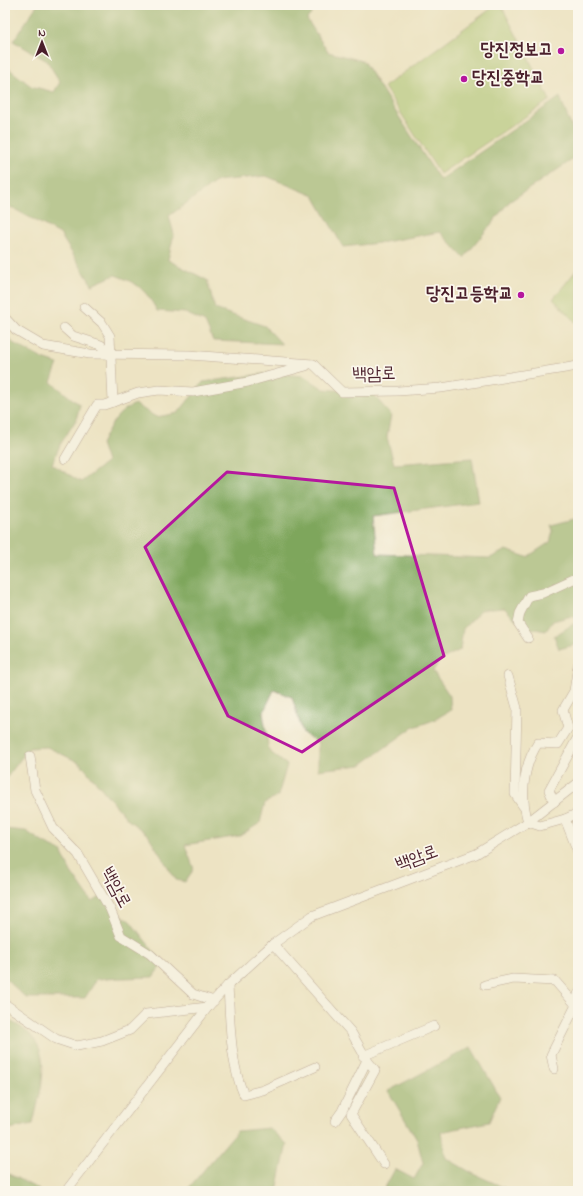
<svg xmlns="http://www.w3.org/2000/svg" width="583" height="1196" viewBox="0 0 583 1196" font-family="'Indie Flower','Poor Story',sans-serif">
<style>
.green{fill:#9ebf68;stroke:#746f4a}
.forest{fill:#7ea65c;stroke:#646244}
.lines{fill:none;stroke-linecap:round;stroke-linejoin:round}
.minor-casing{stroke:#836460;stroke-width:10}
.minor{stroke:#fff;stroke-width:9}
.marked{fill:none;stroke:#b5179e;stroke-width:3;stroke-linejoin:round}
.poi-dot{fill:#b5179e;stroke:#fbf7ec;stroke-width:1.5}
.labels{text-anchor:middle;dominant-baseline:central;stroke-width:3.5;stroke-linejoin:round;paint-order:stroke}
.poi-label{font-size:18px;font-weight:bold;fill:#4a1f2b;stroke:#fbf7ec;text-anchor:end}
.street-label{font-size:18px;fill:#4a1f2b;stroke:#fbf7ec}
</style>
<rect width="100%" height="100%" fill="#fbf7ec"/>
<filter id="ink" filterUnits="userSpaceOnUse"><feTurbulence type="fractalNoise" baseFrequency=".025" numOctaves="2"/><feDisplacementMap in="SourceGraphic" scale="8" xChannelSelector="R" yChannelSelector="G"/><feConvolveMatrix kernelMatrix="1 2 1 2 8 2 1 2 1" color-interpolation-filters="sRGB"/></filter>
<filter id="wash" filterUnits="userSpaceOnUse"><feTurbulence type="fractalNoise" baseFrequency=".012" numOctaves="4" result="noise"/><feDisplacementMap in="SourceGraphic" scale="16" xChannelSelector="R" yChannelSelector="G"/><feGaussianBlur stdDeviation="0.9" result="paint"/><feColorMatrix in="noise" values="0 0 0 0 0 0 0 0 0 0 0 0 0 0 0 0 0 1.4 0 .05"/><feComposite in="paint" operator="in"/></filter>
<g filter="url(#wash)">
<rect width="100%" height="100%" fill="#ede3c3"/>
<g class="green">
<polygon points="496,5 501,5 550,100 440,174 384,87"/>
<polygon points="578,268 578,325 553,299"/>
</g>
<g class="forest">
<path d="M 37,5 L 319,5 L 307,19 L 328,52 L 363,61 L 440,180 L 560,97 L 578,144 L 578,156 L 509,202 L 464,258 L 440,232 L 379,243 L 343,247 L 314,196 L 266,176 L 217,181 L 169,216 L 174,234 L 168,260 L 207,280 L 215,309 L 265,326 L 282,344 L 213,341 L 205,322 L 185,313 L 157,311 C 145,289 139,284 115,275 L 92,285 L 60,234 L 5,204 L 5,71 L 8,68 L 31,86 L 54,92 L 60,82 L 47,61 L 13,41 Z"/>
<path d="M 5,333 L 13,343 L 43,359 L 58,364 L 51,382 L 80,405 L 76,420 L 60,445 L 52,464 L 81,482 L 107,462 L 101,444 C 110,426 116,412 135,404 L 156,417 L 178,413 L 203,382 L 268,373 L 304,376 L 324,389 L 372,393 L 391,415 L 387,437 L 394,464 L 472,458 L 479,502 L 373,516 L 377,554 L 490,558 L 506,550 L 527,557 L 550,542 L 553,531 L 551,525 L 578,518 L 578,619 L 572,616 L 553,621 L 546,631 L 523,627 L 504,608 L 481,610 L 463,629 L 460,650 L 440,660 L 433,671 L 450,696 L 451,710 L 434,720 L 412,728 L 361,765 L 318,770 L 318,743 L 303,733 L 292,697 L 274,690 L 263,713 L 269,751 L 287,765 L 278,796 L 265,803 L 260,823 L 240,836 L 185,845 L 194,869 L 185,882 L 176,880 L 148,835 L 128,820 L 80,763 L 47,747 L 29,748 L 5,780 Z"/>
<polygon points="578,621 578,644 559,649 554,636"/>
<polygon points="5,829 26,831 44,843 61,851 71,872 92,902 104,895 116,912 130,921 163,963 153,977 97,979 85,998 26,998 5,978"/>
<path d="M 5,1018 C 12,1022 20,1026 26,1031 C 55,1053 39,1095 33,1124 L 5,1130 Z"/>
<polygon points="471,1047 500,1097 489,1122 441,1132 446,1158 472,1173 512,1191 383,1191 395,1169 414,1179 423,1163 417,1140 388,1091"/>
<polygon points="269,1128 287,1144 277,1191 186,1191 237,1131"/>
<polygon points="5,1172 38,1189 39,1191 5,1191"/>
</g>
</g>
<g filter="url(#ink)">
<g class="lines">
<defs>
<g id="minor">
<polyline points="5,318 16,330 43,346 90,354 189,355 313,364"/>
<polyline points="64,328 73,336 101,345 111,354"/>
<polyline points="313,364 342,392 398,391 441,388 578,366"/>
<polyline points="113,402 138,393 159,390 193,392 248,382 306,366"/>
<polyline points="65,459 97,405 104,405 113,402 110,336 102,323 84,307"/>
<polyline points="528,638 518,623 520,613 529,596 543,593 578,577"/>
<path d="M 578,665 L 574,691 L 563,710 L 568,728 L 558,744 L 538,743 C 523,766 520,796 528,822 L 540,826 L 565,819 L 578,813"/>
<polyline points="508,676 517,708 515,794 523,806"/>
<polyline points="30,756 35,790 53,828 78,854 110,909 121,936 150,954 193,994 214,1001"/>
<polyline points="554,802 549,790 578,737"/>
<polyline points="565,819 578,852"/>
<polyline points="273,944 351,1032 367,1060 342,1111 335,1121"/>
<path d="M 228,985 C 230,1020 230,1064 244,1095 L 263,1090 L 315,1067"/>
<polyline points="485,985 513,979 555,981 576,1005 578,1010"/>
<polyline points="5,1004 56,1039 77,1046 102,1041 130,1030 146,1014 208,1007"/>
<polyline points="363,1056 434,1026"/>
<polyline points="367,1060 375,1070 351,1114 384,1164"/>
<polyline points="554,1069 551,1055 576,1005 578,994"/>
<polyline points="66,1191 208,1007 228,985 273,944 312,916 476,854 528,822 578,783"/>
</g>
</defs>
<use href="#minor" class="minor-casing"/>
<use href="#minor" class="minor"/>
</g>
</g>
<path d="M0 0H583V1196H0ZM 227,472 L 394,488 L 444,656 L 302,752 L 228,716 L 145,547 Z" fill="#ede3c3" fill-opacity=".55" fill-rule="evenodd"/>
<path class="marked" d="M 227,472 L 394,488 L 444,656 L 302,752 L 228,716 L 145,547 Z"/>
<g class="poi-dot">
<circle cx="561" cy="51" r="4"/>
<circle cx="464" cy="79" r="4"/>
<circle cx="521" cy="295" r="4"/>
</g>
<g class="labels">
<g class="poi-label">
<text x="553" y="51">당진정보고</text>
<text x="472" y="79" text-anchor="start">당진중학교</text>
<text x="513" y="295">당진고등학교</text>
</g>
<g class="street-label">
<text transform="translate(374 375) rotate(-1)">백암로</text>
<text transform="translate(417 859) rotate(-20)">백암로</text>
<text transform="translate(115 888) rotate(62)">백암로</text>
</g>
</g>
<rect width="583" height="1196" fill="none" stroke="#fbf7ec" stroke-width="20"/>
<g transform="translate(42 42)" stroke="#fbf7ec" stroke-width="3" paint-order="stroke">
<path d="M0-3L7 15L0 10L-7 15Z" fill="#4a1f2b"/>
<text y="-6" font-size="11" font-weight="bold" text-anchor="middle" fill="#4a1f2b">N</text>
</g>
</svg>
